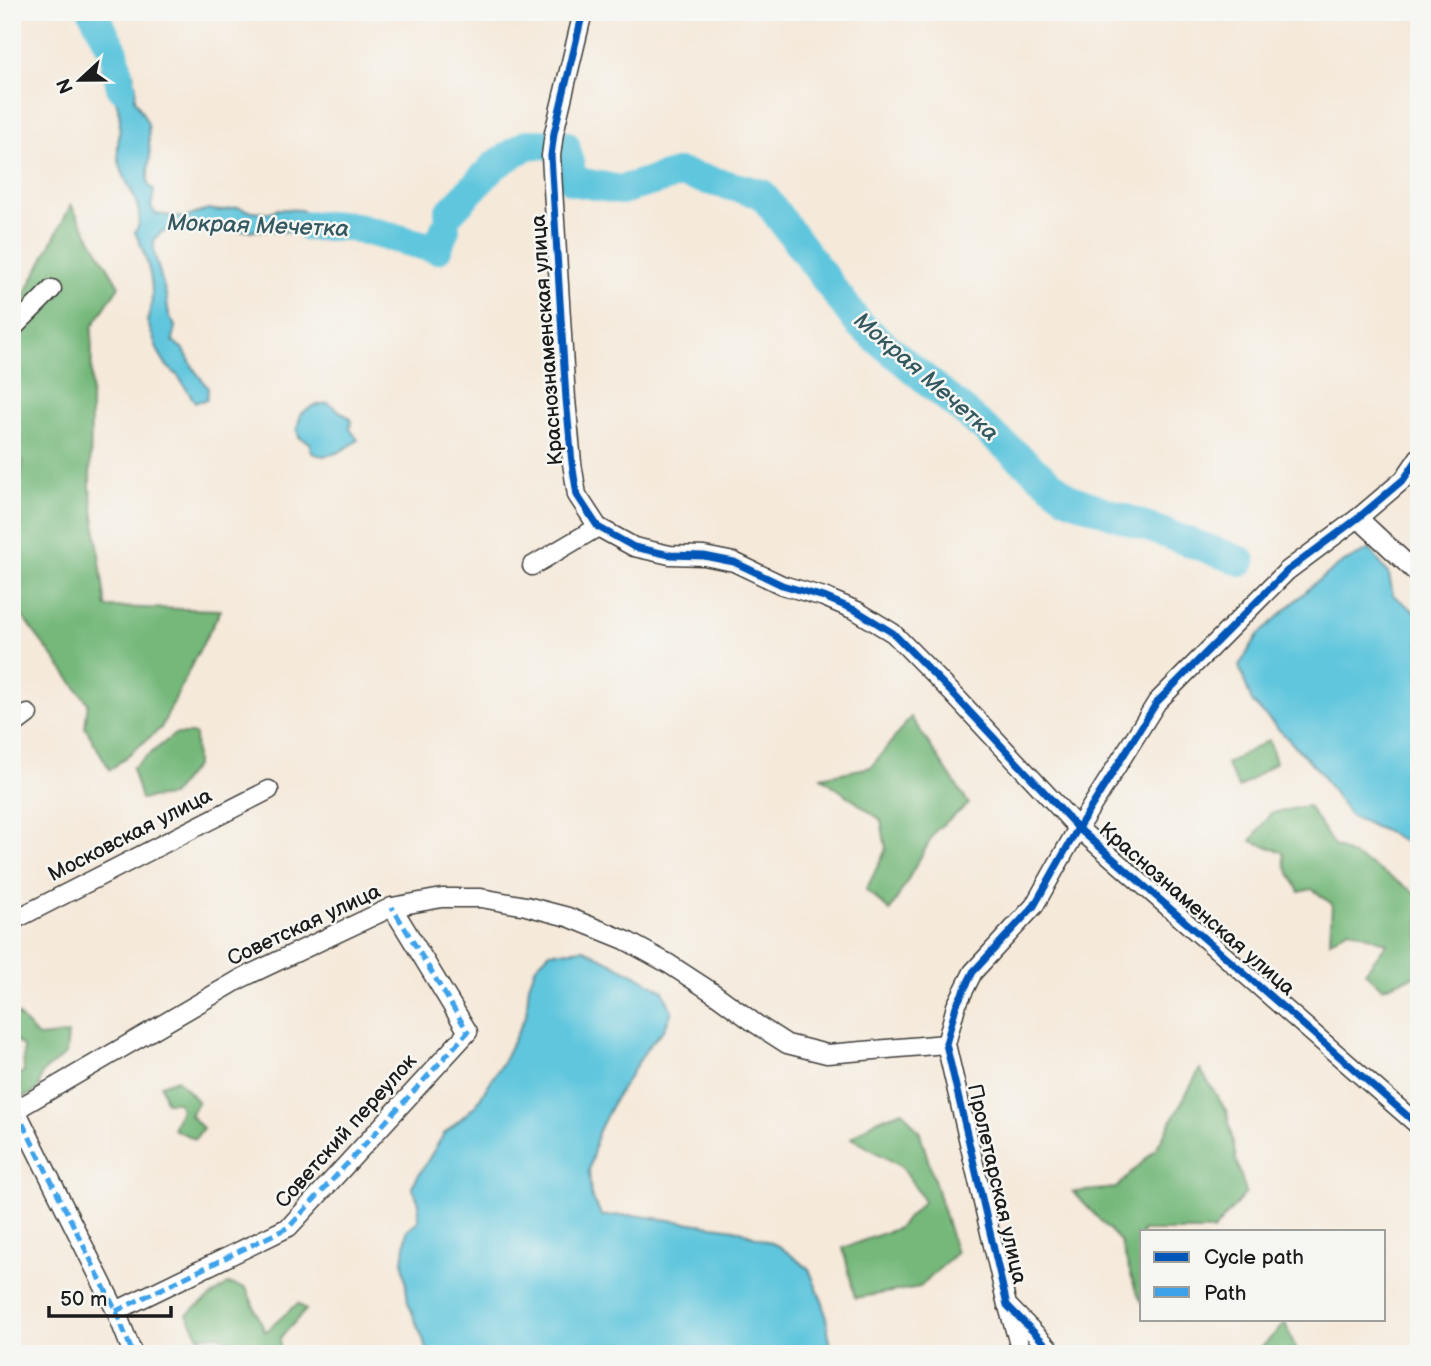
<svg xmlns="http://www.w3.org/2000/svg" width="1431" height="1366" viewBox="0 0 1431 1366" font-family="'Balsamiq Sans',sans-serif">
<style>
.forest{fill:#75b87a;stroke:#486a4b;stroke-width:2}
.water{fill:#60c6dd;stroke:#3e717c;stroke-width:2}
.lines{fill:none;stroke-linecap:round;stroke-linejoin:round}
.river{stroke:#60c6dd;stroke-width:30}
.street-casing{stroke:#3d3b38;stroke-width:21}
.street{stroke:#fff;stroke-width:18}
.quiet{stroke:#3da2ea;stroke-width:5;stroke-dasharray:10 5;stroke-linecap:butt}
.cycleway-casing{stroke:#f6f6f2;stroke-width:11}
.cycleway{stroke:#0057b8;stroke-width:7}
.labels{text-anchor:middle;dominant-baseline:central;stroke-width:5;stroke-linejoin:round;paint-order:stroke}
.street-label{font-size:21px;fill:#1c1c1c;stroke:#f6f6f2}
.water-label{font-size:23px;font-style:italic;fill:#345860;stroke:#f6f6f2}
</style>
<rect width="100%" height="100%" fill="#f6f6f2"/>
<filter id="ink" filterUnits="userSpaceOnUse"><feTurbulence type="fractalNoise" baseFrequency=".0143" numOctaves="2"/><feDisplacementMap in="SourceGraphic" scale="14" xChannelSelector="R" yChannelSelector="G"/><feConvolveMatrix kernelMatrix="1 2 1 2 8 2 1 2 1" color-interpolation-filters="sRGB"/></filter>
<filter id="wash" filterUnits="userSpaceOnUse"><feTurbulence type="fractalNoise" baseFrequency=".00686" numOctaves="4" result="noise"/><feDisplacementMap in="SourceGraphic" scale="28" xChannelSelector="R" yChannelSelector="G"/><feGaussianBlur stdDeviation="1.57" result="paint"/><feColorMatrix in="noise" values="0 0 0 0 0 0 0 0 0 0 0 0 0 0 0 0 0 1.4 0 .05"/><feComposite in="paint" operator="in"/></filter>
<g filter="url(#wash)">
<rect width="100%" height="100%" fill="#f5e9da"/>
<g class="forest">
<polygon points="71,205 119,286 92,327 90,486 106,607 221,610 193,662 161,728 110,770 85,727 88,703 12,603 12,535 23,462 12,452 12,340 24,296"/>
<polygon points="911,717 969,804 936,830 890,911 866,890 886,849 881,820 821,777 871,767"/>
<polygon points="175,734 195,734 196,765 171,796 141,799 132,768"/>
<polygon points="1269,740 1276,762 1239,788 1226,764"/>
<polygon points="1308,806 1334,846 1371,865 1419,895 1419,974 1382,988 1365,972 1387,943 1349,929 1330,941 1332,904 1312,889 1299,892 1286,866 1283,852 1251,841 1271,813"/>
<polygon points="12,1012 16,1013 38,1037 68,1034 66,1054 42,1073 38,1090 12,1103 12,1077 24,1072 23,1047 12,1037"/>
<polygon points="1200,1069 1227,1112 1236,1159 1246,1193 1213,1231 1142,1231 1142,1302 1137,1294 1120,1241 1073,1192 1116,1188 1156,1149"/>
<polygon points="177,1079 198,1102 190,1115 203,1128 195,1139 173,1129 181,1109 178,1102 166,1102 161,1085"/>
<polygon points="903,1111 920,1133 956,1253 920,1287 855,1298 843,1248 898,1228 924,1201 902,1167 851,1138 877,1120"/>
<polygon points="228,1284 246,1288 265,1332 298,1303 306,1310 280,1338 280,1354 245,1354 243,1350 219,1335 199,1337 187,1314"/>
<polygon points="1285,1323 1298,1354 1255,1354"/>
</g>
<g class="water">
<path d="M 115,46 L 124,50 L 124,62 L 133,73 L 136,87 L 135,99 L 148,124 L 150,157 L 148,172 L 148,185 L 154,190 L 151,207 L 156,214 L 185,218 L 208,209 L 220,211 L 238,207 L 246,210 L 267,213 L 278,209 L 301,210 L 307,214 L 317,217 L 341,218 L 349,223 L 346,232 L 305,234 L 270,230 L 251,231 L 216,230 L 198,233 L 163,231 L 154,239 L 154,252 L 166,295 L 169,315 L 175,326 L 173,341 L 184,350 L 194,369 L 208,388 L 207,400 L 195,402 L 178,376 L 167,366 L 158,351 L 147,321 C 159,292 148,259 135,232 C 137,229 139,226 139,222 C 142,204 124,181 120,165 C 115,151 120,135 120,121 C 119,102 110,86 102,69 L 109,51 Z"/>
<path d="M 328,403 L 351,419 L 350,429 L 358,440 C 345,450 326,462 311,452 L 310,443 L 299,437 L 297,428 L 301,414 L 313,406 Z"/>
<polygon points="1370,549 1389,575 1393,595 1419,615 1419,850 1389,833 1350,816 1318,770 1252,702 1239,666 1258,635 1313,585 1342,563"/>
<polygon points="584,949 639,977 663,991 672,1011 665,1028 648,1047 615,1099 598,1132 589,1171 591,1195 602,1216 633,1215 735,1229 779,1246 809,1269 824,1306 832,1354 430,1354 427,1349 408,1302 403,1262 407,1230 418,1221 419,1203 412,1186 444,1134 475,1106 504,1060 526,1015 529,985 536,966 550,952"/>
</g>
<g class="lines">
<g class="river">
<polyline points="93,12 114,52 121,87"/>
<polyline points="449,213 495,165 528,144 565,145 573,181 621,190 680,173 762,194 859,324 1068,498 1241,561"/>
<polyline points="308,226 349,226 437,249 445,229"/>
</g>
</g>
</g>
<g filter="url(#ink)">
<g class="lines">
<defs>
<g id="street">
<polyline points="583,12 554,133 551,156 566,399 572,463 577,495 598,527 634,547 670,555 704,556 734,562 782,585 824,597 857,611 893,633 954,695 1078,828 1419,1126"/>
<polyline points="12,329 52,289"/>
<polyline points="1358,518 1419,575"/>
<polyline points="532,566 598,527"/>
<polyline points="12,726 28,714"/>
<polyline points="12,921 269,790"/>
<polyline points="16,1110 116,1311 133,1354"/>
<polyline points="12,1112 242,978 392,907 442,898 481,898 526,906 568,917 625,940 669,964 715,994 756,1024 787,1044 827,1054 946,1044"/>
<polyline points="1009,1310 1022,1354"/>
<polyline points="116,1311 289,1227 468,1032 392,907"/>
<polyline points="1055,1354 1007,1305 946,1044 956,1006 973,972 1034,906 1078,828 1157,702 1287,571 1358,518 1404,479 1419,457"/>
</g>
</defs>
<use href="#street" class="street-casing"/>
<use href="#street" class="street"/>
<g class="quiet">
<polyline points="16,1110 116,1311 133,1354"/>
<polyline points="116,1311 289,1227 468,1032 392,907"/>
</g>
<defs>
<g id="cycleway">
<polyline points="583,12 554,133 551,156 566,399 572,463 577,495 598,527 634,547 670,555 704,556 734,562 782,585 824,597 857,611 893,633 954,695 1078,828 1419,1126"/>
<polyline points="1055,1354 1007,1305 946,1044 956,1006 973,972 1034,906 1078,828 1157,702 1287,571 1358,518 1404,479 1419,457"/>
</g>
</defs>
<use href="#cycleway" class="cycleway-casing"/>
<use href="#cycleway" class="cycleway"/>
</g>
</g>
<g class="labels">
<g class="street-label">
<text transform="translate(547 340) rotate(-94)">Краснознаменская улица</text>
<text transform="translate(130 835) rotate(-27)">Московская улица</text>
<text transform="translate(1197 909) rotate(41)">Краснознаменская улица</text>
<text transform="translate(304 925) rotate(-25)">Советская улица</text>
<text transform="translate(346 1131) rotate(-48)">Советский переулок</text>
<text transform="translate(997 1184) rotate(77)">Пролетарская улица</text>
</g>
<g class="water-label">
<text transform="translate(258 226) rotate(2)">Мокрая Мечетка</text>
<text transform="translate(926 377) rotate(41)">Мокрая Мечетка</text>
</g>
</g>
<rect width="1431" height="1366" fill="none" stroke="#f6f6f2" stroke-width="42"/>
<rect x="1140" y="1230" width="245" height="91" fill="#f6f6f2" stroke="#9f9f9c" stroke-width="2"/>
<rect x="1154" y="1252" width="35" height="10" fill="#0057b8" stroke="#9f9f9c" stroke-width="2"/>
<text x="1204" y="1264" font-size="21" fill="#1c1c1c">Cycle path</text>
<rect x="1154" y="1287" width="35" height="10" fill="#3da2ea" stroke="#9f9f9c" stroke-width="2"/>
<text x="1204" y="1300" font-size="21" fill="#1c1c1c">Path</text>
<g transform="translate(80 80) rotate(248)" stroke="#f6f6f2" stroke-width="5" paint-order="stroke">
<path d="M0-5L12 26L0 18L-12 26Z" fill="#1c1c1c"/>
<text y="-10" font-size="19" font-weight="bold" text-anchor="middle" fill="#1c1c1c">N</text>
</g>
<path d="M49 1306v10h122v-10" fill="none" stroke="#1c1c1c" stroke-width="3.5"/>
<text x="60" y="1306" font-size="21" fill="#1c1c1c" stroke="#f6f6f2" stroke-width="5" paint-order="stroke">50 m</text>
</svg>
